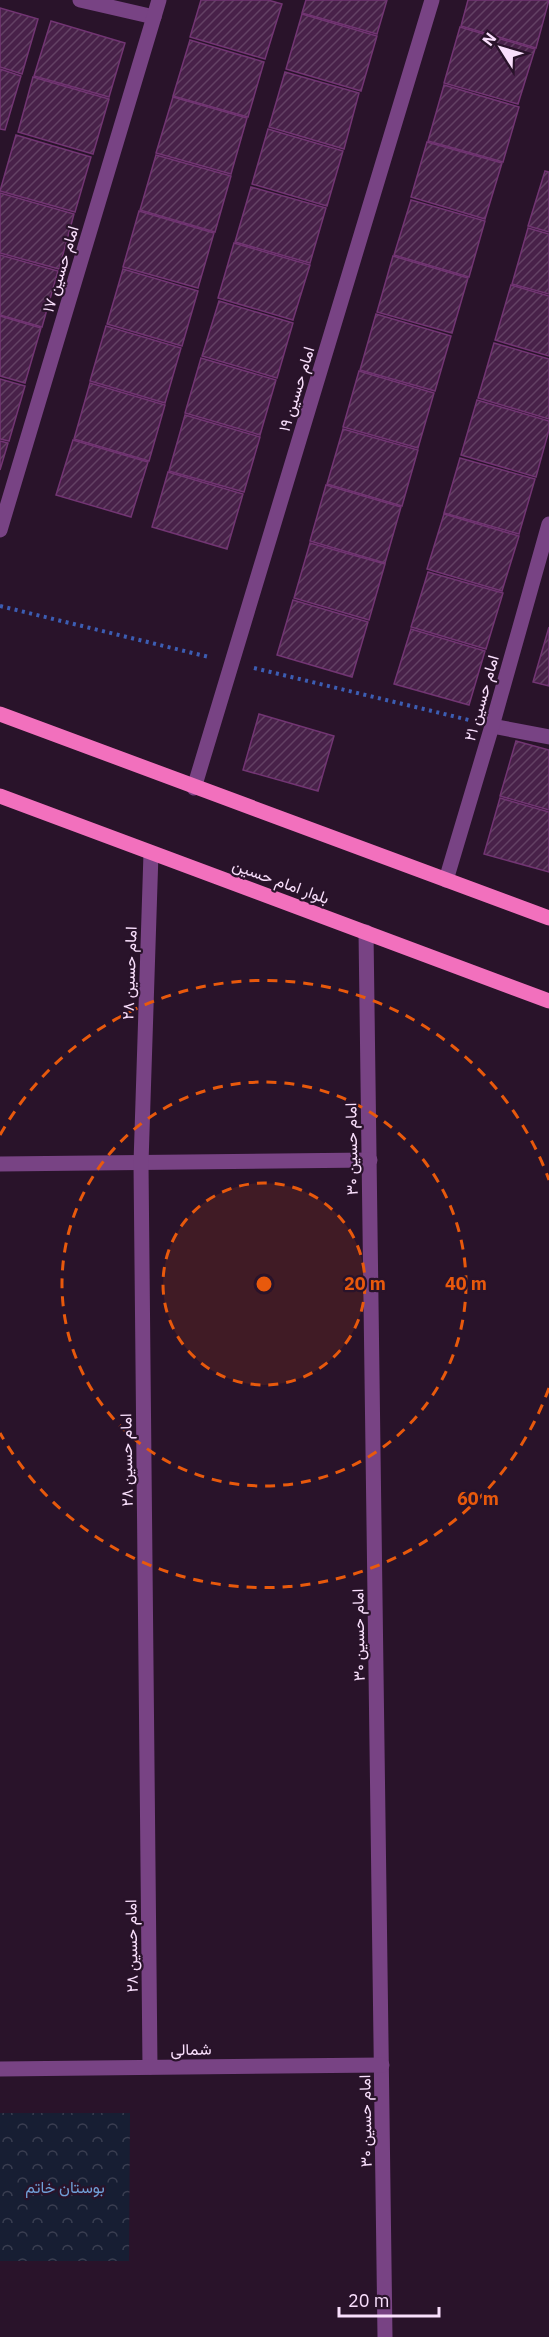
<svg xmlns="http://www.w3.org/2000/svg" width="549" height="2337" viewBox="0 0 549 2337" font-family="'IBM Plex Sans',Vazirmatn,sans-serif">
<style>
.park{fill:url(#park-crowns)}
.building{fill:url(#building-hatch);stroke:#723573;stroke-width:1.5}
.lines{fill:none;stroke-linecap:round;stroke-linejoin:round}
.path{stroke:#3c5db3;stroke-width:4;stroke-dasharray:3 4.5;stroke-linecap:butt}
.minor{stroke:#784384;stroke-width:15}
.major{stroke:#f270bd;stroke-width:15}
.ring{fill:none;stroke:#e8590c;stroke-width:3;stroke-dasharray:10 8}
.labels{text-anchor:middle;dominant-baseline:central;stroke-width:4.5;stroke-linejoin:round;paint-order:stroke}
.street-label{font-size:16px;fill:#f9dffc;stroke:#29132a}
.park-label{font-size:16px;fill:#70a0d7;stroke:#29132a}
.centre{fill:#e8590c;stroke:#29132a;stroke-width:3}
.ring-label{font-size:18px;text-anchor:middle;font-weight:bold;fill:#e8590c;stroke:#29132a;stroke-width:4.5;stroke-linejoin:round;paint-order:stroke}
</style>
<defs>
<pattern id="park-crowns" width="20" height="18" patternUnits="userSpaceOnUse" patternTransform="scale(1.5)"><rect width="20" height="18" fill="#171e33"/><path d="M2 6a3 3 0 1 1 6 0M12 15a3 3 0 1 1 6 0" fill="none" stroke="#3a3e51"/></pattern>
<pattern id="building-hatch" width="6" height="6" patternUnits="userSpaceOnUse" patternTransform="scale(1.5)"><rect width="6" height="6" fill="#482149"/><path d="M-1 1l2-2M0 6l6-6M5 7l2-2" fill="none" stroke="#634164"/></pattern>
</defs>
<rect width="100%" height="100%" fill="#29132a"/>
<polygon class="park" points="0,2113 130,2113 129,2261 0,2261"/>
<g class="building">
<polygon points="201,0 268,0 282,4 265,59 190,37"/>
<polygon points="306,0 387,0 377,34 302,13"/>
<polygon points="468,0 549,0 536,48 461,26"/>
<polygon points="0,8 38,19 22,74 0,67"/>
<polygon points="302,14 377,36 361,91 286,69"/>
<polygon points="51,21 125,43 109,97 34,76"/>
<polygon points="460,27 535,49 518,104 444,83"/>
<polygon points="190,40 264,62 248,117 173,96"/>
<polygon points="0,69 21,76 5,130 0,129"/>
<polygon points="285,72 359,93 344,149 269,127"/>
<polygon points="33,77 109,99 93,154 18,132"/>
<polygon points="444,85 519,107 503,162 428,141"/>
<polygon points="173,97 247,118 231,174 156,153"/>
<polygon points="268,129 343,151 327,206 252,184"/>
<polygon points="16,135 91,157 75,212 0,191"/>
<polygon points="427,142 502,163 485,219 411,197"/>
<polygon points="156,155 231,176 215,232 140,210"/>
<polygon points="545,171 549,172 549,232 528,226"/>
<polygon points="251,187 326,208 310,263 235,242"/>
<polygon points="0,193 74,214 59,269 0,253"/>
<polygon points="411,200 485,221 469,277 394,255"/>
<polygon points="139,211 214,233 198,288 123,267"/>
<polygon points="528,228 549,234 549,294 512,284"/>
<polygon points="234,243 310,265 293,320 218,298"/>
<polygon points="0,255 58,271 42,327 0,315"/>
<polygon points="393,256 468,278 452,333 377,312"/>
<polygon points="123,269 198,291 182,346 107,324"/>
<polygon points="511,285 549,296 549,356 495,340"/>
<polygon points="219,301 293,323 277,378 202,356"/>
<polygon points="376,314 451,336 435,391 360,370"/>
<polygon points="0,316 41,328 25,383 0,376"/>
<polygon points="106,326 181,348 165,403 90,381"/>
<polygon points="494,343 549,359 549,419 478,398"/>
<polygon points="201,358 276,380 260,435 185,413"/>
<polygon points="359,371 434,393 418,448 343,427"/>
<polygon points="0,379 25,386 9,441 0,439"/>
<polygon points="90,383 165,405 149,461 74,439"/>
<polygon points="477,400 549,421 549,430 536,477 461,455"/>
<polygon points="185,415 260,437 244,492 169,471"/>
<polygon points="343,429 418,450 402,506 327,484"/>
<polygon points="73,440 148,462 131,517 56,495"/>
<polygon points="0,441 8,443 0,470"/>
<polygon points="460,458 535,479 519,534 444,513"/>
<polygon points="168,472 243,494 227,549 152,527"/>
<polygon points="326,485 401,507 385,563 310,541"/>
<polygon points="444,514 519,536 502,591 427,569"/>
<polygon points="310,543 385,564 369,620 294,598"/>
<polygon points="428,572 503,593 486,649 411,627"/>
<polygon points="293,600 368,622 352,677 277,655"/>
<polygon points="549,627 549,686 533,682"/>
<polygon points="411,629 485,651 469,705 394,684"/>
<polygon points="259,714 334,736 318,791 243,770"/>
<polygon points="516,741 549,750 549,810 500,796"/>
<polygon points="500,798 549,812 549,872 484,854"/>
</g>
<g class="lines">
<g class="path">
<polyline points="0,606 209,657"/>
<polyline points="254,668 469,720"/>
</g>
<g class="minor">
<polyline points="80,0 154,17"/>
<polyline points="0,530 159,0"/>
<polyline points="492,726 549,737"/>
<polyline points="194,788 432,0"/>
<polyline points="446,880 492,726 549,524"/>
<polyline points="366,932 385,2337"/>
<polyline points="0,1164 370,1160"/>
<polyline points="150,2067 141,1163 151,853"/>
<polyline points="0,2069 382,2065"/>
</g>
<g class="major">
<polyline points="0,714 549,918"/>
<polyline points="0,796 549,1001"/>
</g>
</g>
<circle cx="264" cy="1284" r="101" fill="#e8590c" fill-opacity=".12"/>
<g class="ring">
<circle cx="264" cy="1284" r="101"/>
<circle cx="264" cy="1284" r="202"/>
<path d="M549 1388A303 303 0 0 1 0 1433M0 1135A303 303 0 0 1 549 1180"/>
</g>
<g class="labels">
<g class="street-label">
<text transform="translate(60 269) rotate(-73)">امام حسین ۱۷</text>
<text transform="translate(296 389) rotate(-73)">امام حسین ۱۹</text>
<text transform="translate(481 698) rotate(-74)">امام حسین ۲۱</text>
<text transform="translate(281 881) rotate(20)">بلوار امام حسین</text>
<text transform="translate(129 973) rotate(-88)">امام حسین ۲۸</text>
<text transform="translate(351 1149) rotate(-91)">امام حسین ۳۰</text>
<text transform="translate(126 1460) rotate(-91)">امام حسین ۲۸</text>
<text transform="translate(358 1635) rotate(-91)">امام حسین ۳۰</text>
<text transform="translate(131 1946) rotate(-91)">امام حسین ۲۸</text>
<text transform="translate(191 2049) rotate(-1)">شمالی</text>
<text transform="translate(365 2121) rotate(-91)">امام حسین ۳۰</text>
</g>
<g class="park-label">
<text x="65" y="2187">بوستان خاتم</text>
</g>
</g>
<circle cx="264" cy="1284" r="9" class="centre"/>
<g class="ring-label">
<text x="365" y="1290">20 m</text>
<text x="466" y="1290">40 m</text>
<text x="478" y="1505">60 m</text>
</g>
<g transform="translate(501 48) rotate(307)" stroke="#29132a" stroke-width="4.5" paint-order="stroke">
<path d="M0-4.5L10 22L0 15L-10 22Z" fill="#f9dffc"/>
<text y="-9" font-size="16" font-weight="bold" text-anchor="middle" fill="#f9dffc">N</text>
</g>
<path d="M339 2307v9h100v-9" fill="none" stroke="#f9dffc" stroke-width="3"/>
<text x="348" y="2307" font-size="18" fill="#f9dffc" stroke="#29132a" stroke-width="4.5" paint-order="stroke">20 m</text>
</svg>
